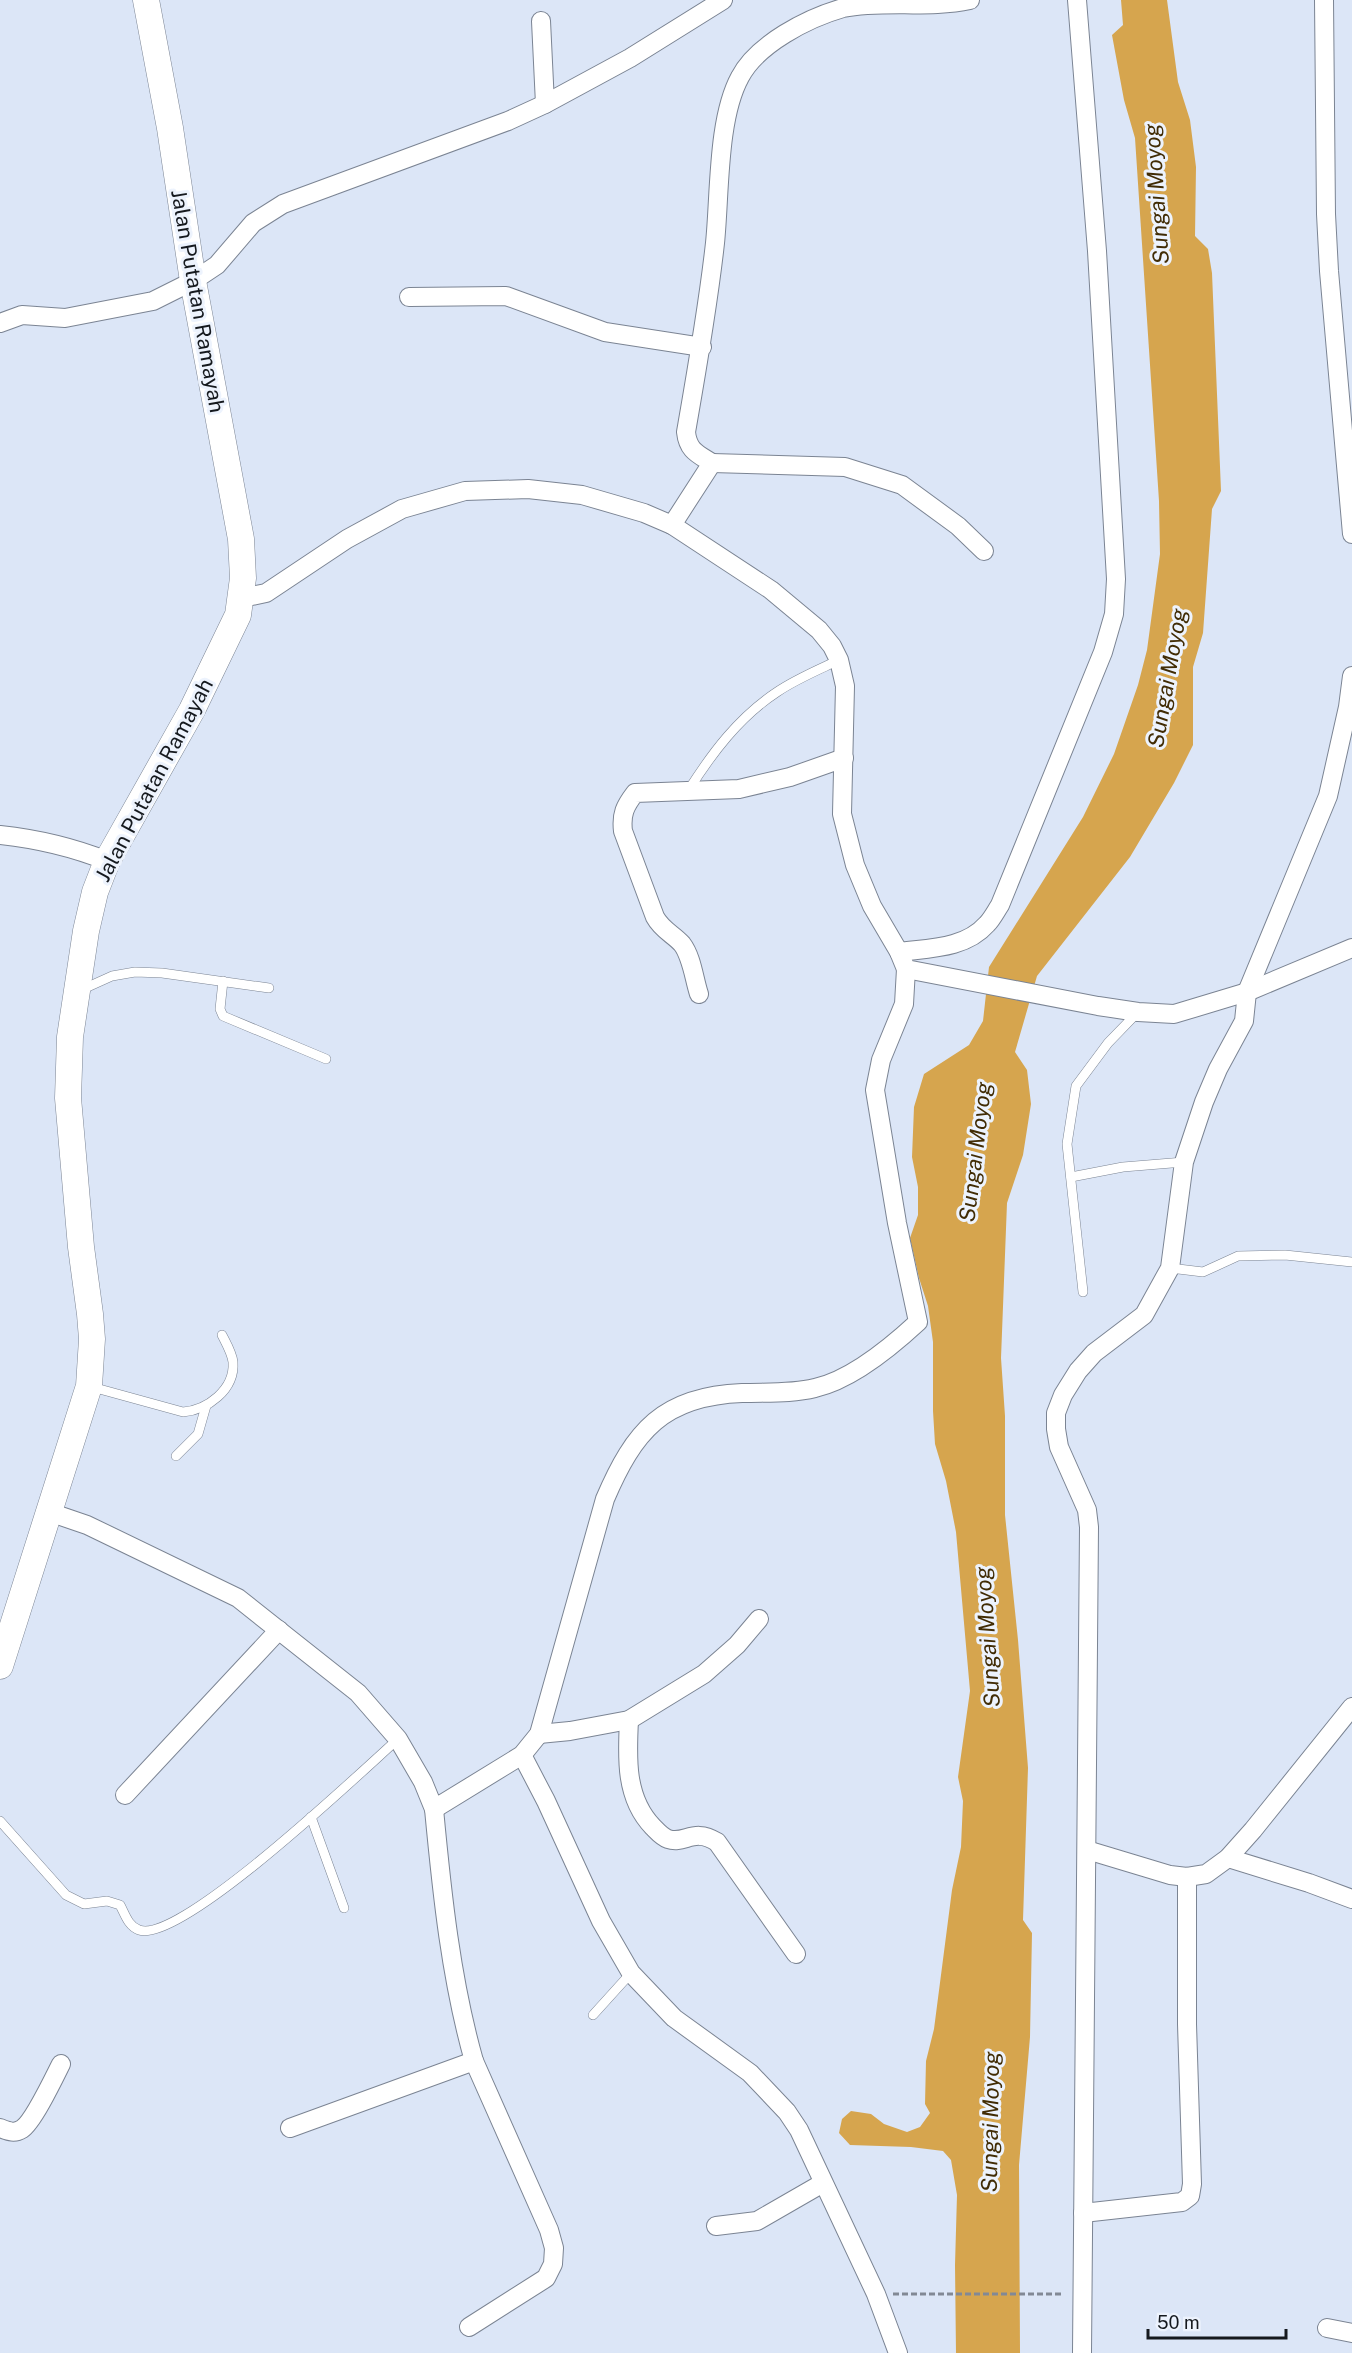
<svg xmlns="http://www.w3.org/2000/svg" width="1352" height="2353" viewBox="0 0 1352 2353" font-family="'Public Sans',sans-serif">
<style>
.water{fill:#d6a54e}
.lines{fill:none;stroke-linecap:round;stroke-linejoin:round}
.service-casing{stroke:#7b8493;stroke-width:10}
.minor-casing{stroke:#7b8493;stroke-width:20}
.secondary-casing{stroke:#7b8493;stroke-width:27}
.path{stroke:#828995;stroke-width:3;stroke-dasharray:6 3;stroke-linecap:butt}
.service{stroke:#fff;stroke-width:9}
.minor{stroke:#fff;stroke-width:18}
.secondary{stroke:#fff;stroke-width:26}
.labels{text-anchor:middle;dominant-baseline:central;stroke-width:6;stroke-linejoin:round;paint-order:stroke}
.street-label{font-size:21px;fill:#15191e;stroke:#edf3fd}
.water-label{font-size:22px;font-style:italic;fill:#412c05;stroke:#edf3fd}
</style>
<rect width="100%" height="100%" fill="#dce6f7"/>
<polygon class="water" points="1121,0 1167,0 1178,82 1190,120 1196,167 1195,236 1208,249 1212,273 1221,491 1212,509 1203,633 1193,667 1193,745 1174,783 1130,857 1037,976 1015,1052 1027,1070 1031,1104 1023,1155 1007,1203 1001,1358 1005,1416 1005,1515 1018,1640 1028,1768 1023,1920 1032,1933 1030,2037 1019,2165 1020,2353 956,2353 955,2265 957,2195 951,2160 943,2151 911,2147 850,2145 839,2133 842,2119 851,2111 871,2114 884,2124 907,2132 920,2127 930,2113 925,2104 926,2061 934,2029 952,1890 961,1847 963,1801 958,1777 970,1691 956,1532 946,1481 935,1444 933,1411 933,1342 928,1306 919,1278 910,1238 918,1215 918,1187 912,1157 914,1107 924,1074 969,1045 983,1021 989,967 1083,817 1114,754 1138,685 1147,650 1160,554 1159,501 1135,138 1124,100 1112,35 1123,25"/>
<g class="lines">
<defs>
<g id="service">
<path d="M 688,791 C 712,753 739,717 777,692 C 796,679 818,670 839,660"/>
<polyline points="223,981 220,1009 223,1016 326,1059"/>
<polyline points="81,990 112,976 135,972 162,973 269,988"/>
<polyline points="1071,1177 1123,1167 1184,1162"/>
<polyline points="1170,1268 1203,1272 1238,1256 1285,1255 1352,1262"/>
<polyline points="1083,1292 1067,1144 1076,1086 1108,1043 1138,1012"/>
<path d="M 92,1387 L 183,1412 C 207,1410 235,1390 233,1362 C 232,1353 226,1343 222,1335"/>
<polyline points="176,1456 198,1434 206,1406"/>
<polyline points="311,1817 344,1908"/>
<path d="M 0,1821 L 66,1895 L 84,1904 L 107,1901 L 120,1905 C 125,1914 128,1926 139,1930 C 180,1945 362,1771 398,1739"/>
<polyline points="593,2015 631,1973"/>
</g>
<g id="minor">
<polyline points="1324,0 1326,214 1329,271 1352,534"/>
<polyline points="541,21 545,104"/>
<polyline points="409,297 506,296 605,332 702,347"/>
<polyline points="0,323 22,315 65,318 153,301 193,281 217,265 253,223 283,204 508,121 545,104 630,58 723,0"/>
<polyline points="712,463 845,467 902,485 958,526 984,551"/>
<path d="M 672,525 L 712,463 C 698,454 688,451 686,432 C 697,369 708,307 715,243 C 720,195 717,119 740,77 C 757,44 808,18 843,8 C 885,0 928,9 970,0"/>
<polyline points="242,598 266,593 347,539 402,509 465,491 528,489 582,495 644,513 672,525 771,590 819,630 832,646 839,660 845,686 842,814 855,865 872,906 899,952 906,969 1098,1006 1138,1012 1174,1014 1247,992 1352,948"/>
<path d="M 0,835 C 37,839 72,847 107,861"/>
<path d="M 899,952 C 929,948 965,949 987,924 C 992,919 996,911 1000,905 L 1103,652 L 1114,614 L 1116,579 L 1097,251 L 1077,0"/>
<path d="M 699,994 C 694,979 692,957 682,944 C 673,934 662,930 655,917 L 623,831 C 621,814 625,806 635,793 L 739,789 L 790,777 L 844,758"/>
<path d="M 49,1512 L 87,1525 L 238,1598 L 358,1693 L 398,1739 L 423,1782 L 434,1809 L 522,1755 L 539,1734 L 605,1499 C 634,1431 663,1396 742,1393 C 766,1392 791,1394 815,1388 C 851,1380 891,1347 918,1322 L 897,1223 L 875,1090 L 881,1060 L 904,1004 L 906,969"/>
<path d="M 629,1720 C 627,1758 625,1798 653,1827 C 657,1831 662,1837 668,1839 C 685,1845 693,1827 717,1842 L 796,1954"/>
<polyline points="539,1734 570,1731 629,1720 704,1674 737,1645 759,1619"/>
<polyline points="522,1755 546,1801 601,1921 631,1973 674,2018 750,2073 787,2112 799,2130 876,2294 898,2353"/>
<polyline points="125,1795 279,1630"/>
<polyline points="1087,1850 1170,1875 1187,1877 1206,1874 1228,1858 1253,1830 1352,1707"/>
<polyline points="1228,1858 1309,1883 1352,1899"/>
<path d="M 0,2128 C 8,2131 14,2134 22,2129 C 33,2122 54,2078 61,2064"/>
<path d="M 290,2128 L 474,2061 C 451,1980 442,1894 434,1809"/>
<polyline points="1083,2213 1182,2202 1190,2196 1192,2184 1187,2024 1187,1877"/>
<polyline points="716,2226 757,2221 823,2183"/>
<polyline points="469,2327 546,2278 553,2264 554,2248 549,2230 474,2061"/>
<polyline points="1327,2328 1352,2333"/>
<polyline points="1082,2353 1089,1527 1087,1510 1059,1447 1056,1429 1056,1413 1063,1395 1078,1371 1094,1353 1144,1315 1170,1268 1184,1162 1204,1102 1218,1069 1244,1021 1247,992 1328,796 1348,707 1352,676"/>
</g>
<polyline id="secondary" points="0,1666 89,1386 92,1339 90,1314 81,1247 68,1098 70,1037 86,931 95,892 107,861 192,710 238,615 243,578 241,539 193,281 170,128 146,0"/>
</defs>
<use href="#service" class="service-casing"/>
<use href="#minor" class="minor-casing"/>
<use href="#secondary" class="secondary-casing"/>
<polyline class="path" points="893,2294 1064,2294"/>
<use href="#service" class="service"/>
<use href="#minor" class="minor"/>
<use href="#secondary" class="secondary"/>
</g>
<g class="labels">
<g class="street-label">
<text transform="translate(198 301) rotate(80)">Jalan Putatan Ramayah</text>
<text transform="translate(154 780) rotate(-62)">Jalan Putatan Ramayah</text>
</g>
<g class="water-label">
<text transform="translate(1156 194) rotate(-94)">Sungai Moyog</text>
<text transform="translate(1167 678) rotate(-80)">Sungai Moyog</text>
<text transform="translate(975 1152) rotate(-83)">Sungai Moyog</text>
<text transform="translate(987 1637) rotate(-94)">Sungai Moyog</text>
<text transform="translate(990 2122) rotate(-89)">Sungai Moyog</text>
</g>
</g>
<path d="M1148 2329v9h138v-9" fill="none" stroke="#15191e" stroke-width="3"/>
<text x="1157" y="2329" font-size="18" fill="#15191e" stroke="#edf3fd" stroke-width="4.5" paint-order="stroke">50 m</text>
</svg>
